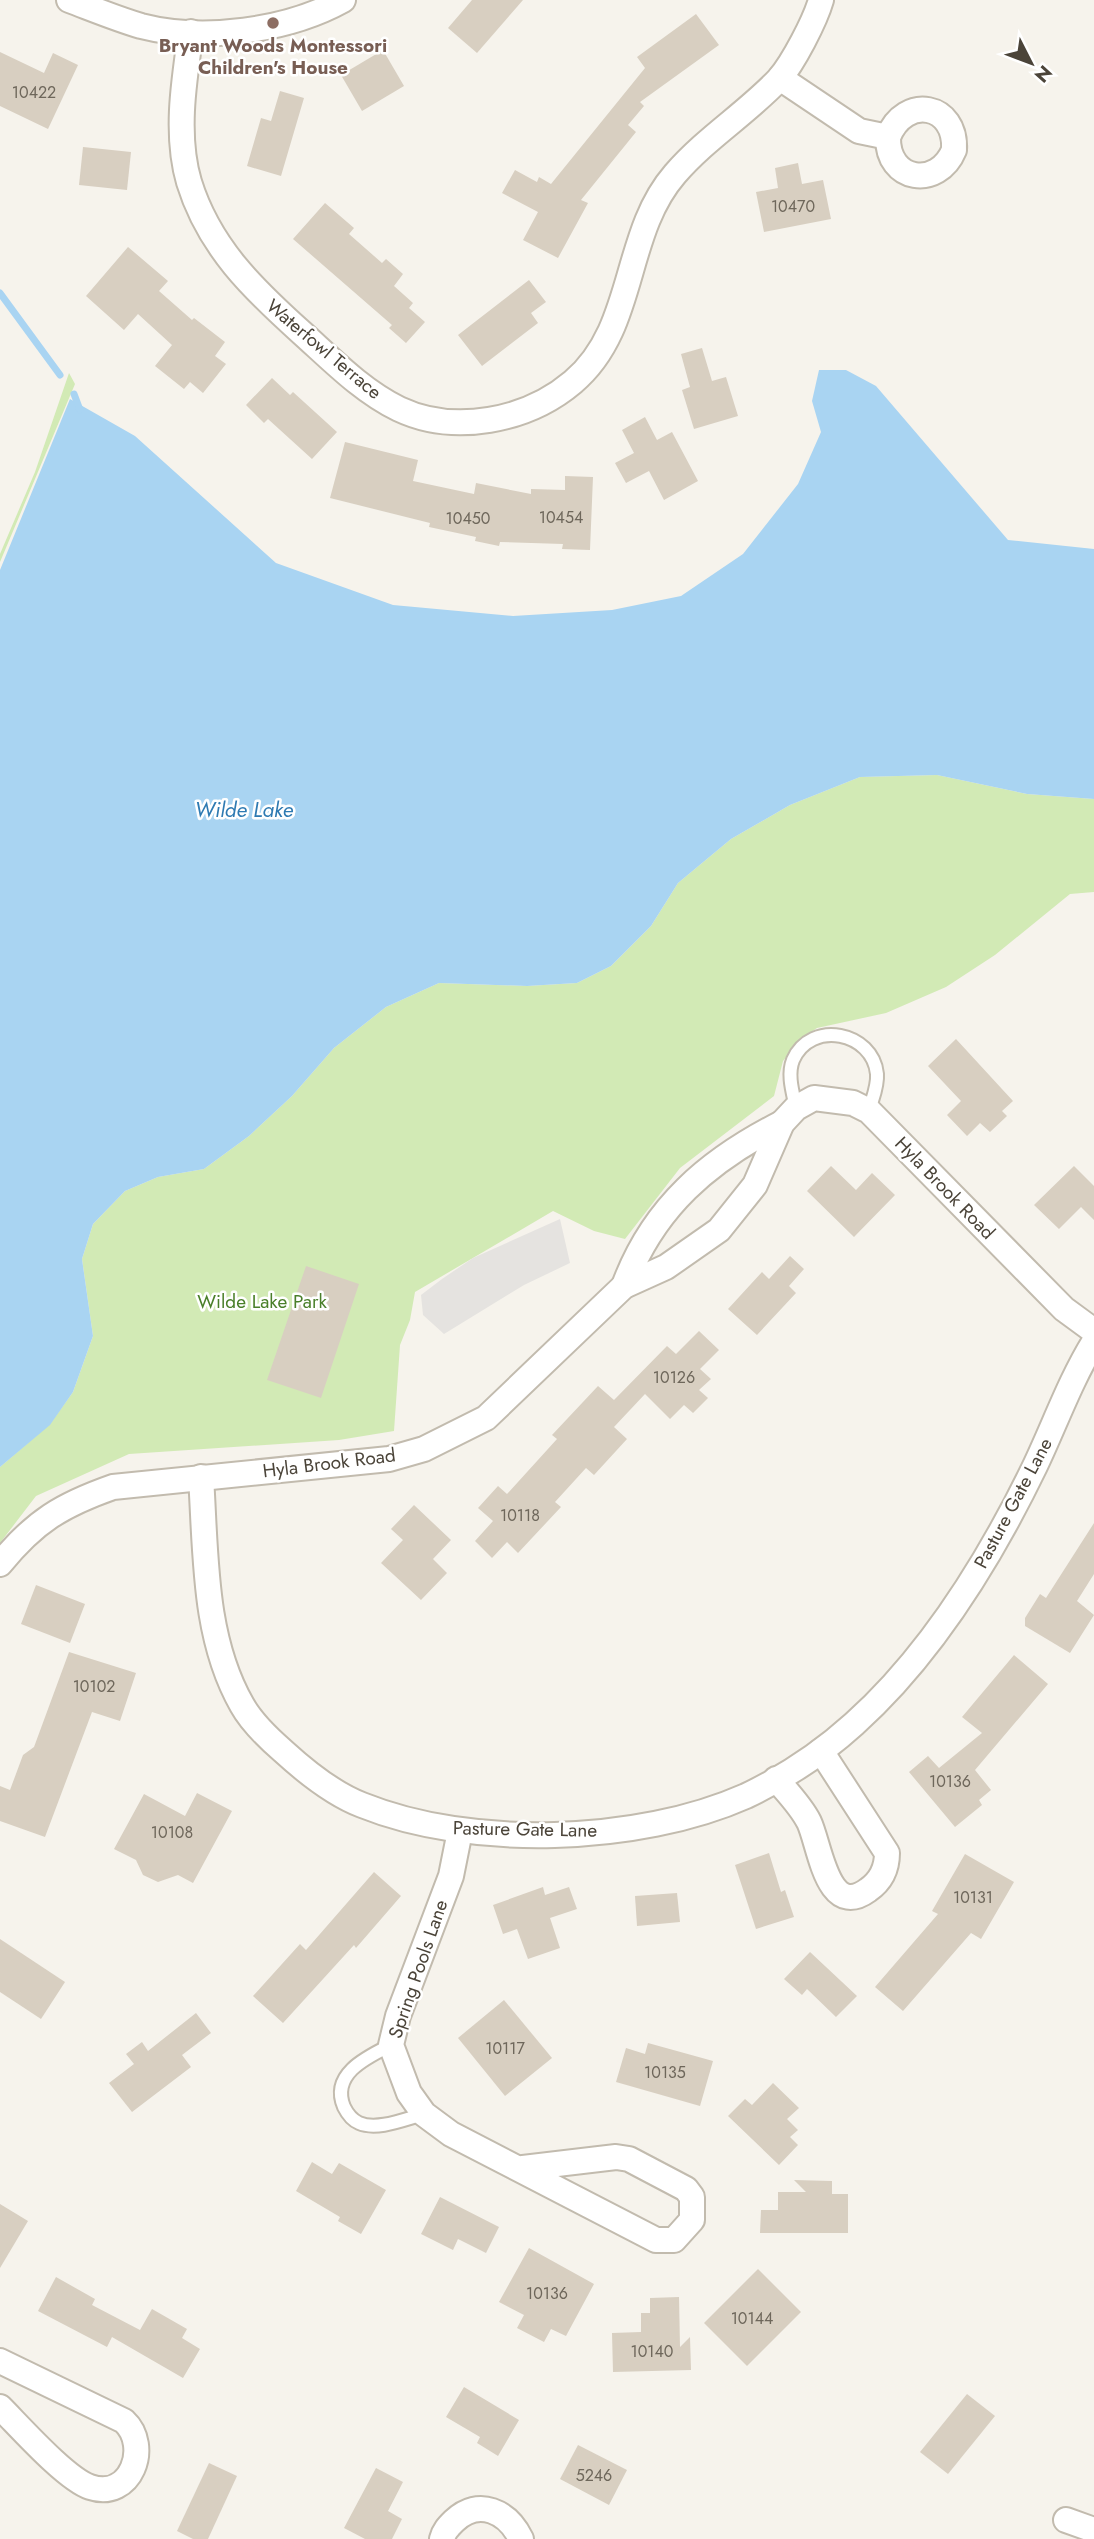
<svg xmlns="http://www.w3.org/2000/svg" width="1094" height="2539" viewBox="0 0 1094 2539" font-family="Jost,sans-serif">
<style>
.green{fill:#d2eab5}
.parking{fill:#e5e3e0}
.water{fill:#a9d4f2}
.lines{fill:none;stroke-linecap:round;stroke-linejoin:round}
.stream{stroke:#a9d4f2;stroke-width:7}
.building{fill:#d8cfc1}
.lane-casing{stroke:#c2bbae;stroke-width:16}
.street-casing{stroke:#c2bbae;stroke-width:28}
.lane{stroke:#fff;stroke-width:12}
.street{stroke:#fff;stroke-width:24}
.education-dot{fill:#8d6e63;stroke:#fff;stroke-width:2.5}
.labels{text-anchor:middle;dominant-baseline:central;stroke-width:5;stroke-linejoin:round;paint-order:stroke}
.number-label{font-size:16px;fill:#6e675b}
.education-label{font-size:19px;font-weight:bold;fill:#785e54;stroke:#fff}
.street-label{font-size:19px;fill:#4b4439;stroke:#fff}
.park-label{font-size:19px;fill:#4a7f2a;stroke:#fff}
.water-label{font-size:21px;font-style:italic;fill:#2e7ab2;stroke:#fff}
</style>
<rect width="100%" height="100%" fill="#f6f3ec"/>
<g class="green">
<polygon points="69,373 75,384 0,562 0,554 35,472"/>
<polygon points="937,775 1027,794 1094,799 1094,892 1070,894 995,955 946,987 886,1013 817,1028 802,1038 783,1061 774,1096 680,1168 625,1239 594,1231 553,1211 415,1292 410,1320 400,1345 394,1431 339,1440 129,1454 36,1496 0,1543 0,1467 50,1424 73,1392 93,1336 82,1259 93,1224 125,1191 158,1177 204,1169 249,1136 292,1096 334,1048 386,1007 439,983 527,986 577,983 611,966 651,926 678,883 731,839 790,805 860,777"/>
</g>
<polygon class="parking" points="560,1219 570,1263 524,1285 444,1334 423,1315 421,1295 442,1279 473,1258"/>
<polygon class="water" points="819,370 846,370 876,386 1008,540 1094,549 1094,799 1027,794 937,775 860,777 790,805 731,839 678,883 651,926 611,966 577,983 527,986 439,983 386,1007 334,1048 292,1096 249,1136 204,1169 158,1177 125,1191 93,1224 82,1259 93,1336 73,1392 50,1425 0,1467 0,570 70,399 135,436 276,563 393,605 513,616 612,610 681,596 743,554 798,484 821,432 812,401"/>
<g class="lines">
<g class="stream">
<polyline points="0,293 60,375"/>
<polyline points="74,394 80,410"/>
</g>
</g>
<g class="building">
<polygon points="472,0 523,0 477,53 448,28"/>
<polygon points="696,14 719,45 640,102 644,106 628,125 636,132 581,200 588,203 558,258 523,240 538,212 502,193 515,170 537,182 539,177 551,184 645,68 637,57"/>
<polygon points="383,50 404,86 362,111 341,75"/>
<polygon points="0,52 44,73 53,53 78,65 48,129 0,106"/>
<polygon points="280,91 304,98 281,176 247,166 261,118 271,121"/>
<polygon points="83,147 131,152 127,190 79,185"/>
<polygon points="798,163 802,184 823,180 831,219 764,232 756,192 778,188 775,168"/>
<polygon points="325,203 354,228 349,234 382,263 386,259 403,274 394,286 413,303 409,308 425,322 406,343 389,328 392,325 293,239"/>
<polygon points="128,247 168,281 159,291 192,320 194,318 225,342 215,356 226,364 203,393 190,382 184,389 155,366 172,345 138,314 124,330 86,296"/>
<polygon points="529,280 546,302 531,313 538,323 482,366 458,335"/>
<polygon points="702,348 712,381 726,377 738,416 694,429 682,390 690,387 681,354"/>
<polygon points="272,378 290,395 293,392 337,432 312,459 268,419 264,423 246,405"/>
<polygon points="645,417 657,440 672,432 698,481 664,500 649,471 626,483 615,463 634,453 622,430"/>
<polygon points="345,442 418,460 413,481 474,494 476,483 531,494 531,489 565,490 565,476 593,477 590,550 562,549 563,544 500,542 499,546 475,541 476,537 429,527 430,523 330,498"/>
<polygon points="956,1039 1013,1101 1002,1111 1007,1116 990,1132 980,1123 967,1136 947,1115 961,1101 928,1066"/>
<polygon points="831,1166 856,1190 872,1173 895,1195 854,1237 807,1191"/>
<polygon points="1074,1166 1094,1186 1094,1220 1081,1207 1059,1229 1034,1205"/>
<polygon points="790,1256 804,1269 789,1286 796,1293 757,1335 728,1309 762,1272 769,1279"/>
<polygon points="306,1266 359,1284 321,1398 267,1380"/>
<polygon points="699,1331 719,1350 700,1369 711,1379 699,1390 708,1398 693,1413 684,1405 670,1419 645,1394 614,1427 627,1439 594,1475 586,1468 555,1502 561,1507 518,1553 507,1542 492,1558 475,1541 493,1521 478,1508 498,1486 507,1494 557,1439 552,1435 598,1386 614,1400 667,1346 676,1354"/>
<polygon points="414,1505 451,1540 433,1559 447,1573 421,1600 381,1563 403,1540 391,1529"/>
<polygon points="1094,1523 1094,1574 1077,1601 1094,1615 1070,1653 1025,1626 1025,1618 1040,1594 1046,1598"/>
<polygon points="36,1585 85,1604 70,1643 21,1624"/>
<polygon points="69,1652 136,1673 120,1721 92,1712 45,1837 0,1821 0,1786 10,1790 23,1755 34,1747"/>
<polygon points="1014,1655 1048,1684 975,1770 991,1790 979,1800 982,1805 955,1827 909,1772 928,1756 939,1768 982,1733 962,1717"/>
<polygon points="197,1793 232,1811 193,1883 178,1875 158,1882 143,1875 136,1860 114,1849 144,1794 185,1816"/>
<polygon points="769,1853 781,1892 785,1890 794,1917 756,1929 735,1865"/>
<polygon points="965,1854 1014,1882 981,1939 971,1933 903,2011 875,1987 938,1914 932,1911"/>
<polygon points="374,1872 401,1896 356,1948 354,1945 283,2023 253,1996 300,1944 306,1950"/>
<polygon points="543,1887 545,1895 569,1887 577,1909 550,1918 560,1948 528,1959 517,1929 503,1934 493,1905"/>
<polygon points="677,1893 680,1922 637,1926 635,1896"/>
<polygon points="0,1939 65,1982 41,2019 0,1992"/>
<polygon points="810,1952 857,1996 836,2017 807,1989 802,1995 784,1979"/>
<polygon points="504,2000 552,2058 505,2096 458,2038"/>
<polygon points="196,2013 211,2033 182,2055 191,2067 132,2112 109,2083 134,2064 126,2054 142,2042 148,2051"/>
<polygon points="648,2043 713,2061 700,2106 616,2082 626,2048 645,2054"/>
<polygon points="773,2083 799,2108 787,2119 798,2130 790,2137 798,2145 779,2165 728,2116 745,2099 752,2105"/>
<polygon points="312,2162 332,2174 339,2163 386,2190 361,2234 338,2221 340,2217 296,2191"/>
<polygon points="794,2180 832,2181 832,2194 848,2194 848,2233 760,2233 761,2210 778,2210 778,2192 806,2192"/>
<polygon points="440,2197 499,2227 486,2253 458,2239 453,2250 421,2234"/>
<polygon points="0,2204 28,2221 0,2268"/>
<polygon points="529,2248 594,2284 566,2336 551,2329 544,2342 517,2328 524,2315 499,2302"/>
<polygon points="758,2269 801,2312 747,2366 704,2323"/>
<polygon points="56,2277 95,2299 92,2305 140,2330 152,2309 187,2329 182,2338 200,2349 183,2378 112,2337 107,2347 38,2311"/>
<polygon points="679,2297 680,2347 690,2337 691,2370 613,2372 612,2333 641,2332 641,2313 650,2313 650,2298"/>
<polygon points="464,2387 519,2420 498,2456 477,2443 480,2437 446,2417"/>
<polygon points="967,2394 995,2416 948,2474 920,2452"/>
<polygon points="578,2445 627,2470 609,2505 560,2479"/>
<polygon points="209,2463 237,2476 208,2539 193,2539 177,2531"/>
<polygon points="376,2468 403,2482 388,2511 402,2519 392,2539 365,2539 344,2528"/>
</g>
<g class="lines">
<defs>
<g id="lane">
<path d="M 796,1108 C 793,1093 787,1075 793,1060 C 811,1019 873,1032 877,1074 C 878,1087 872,1099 869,1111"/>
<path d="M 391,2045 C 367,2057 330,2074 344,2107 C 347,2113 352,2120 359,2123 C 377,2131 405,2119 424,2114"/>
</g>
<g id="street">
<path d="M 69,0 C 93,9 117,19 141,26 C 203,42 287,31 343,0"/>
<path d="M 191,32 C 184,80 175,135 189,182 C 209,247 253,289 302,333 C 332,360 362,391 399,409 C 454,435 527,421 573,382 C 637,328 622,235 675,174 C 706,138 747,113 779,79 C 793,63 815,21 821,0"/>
<path d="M 780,78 L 859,131 L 888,137 C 887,182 938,189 954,150 C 957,104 905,94 888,137"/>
<path d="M 624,1286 C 653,1207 709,1160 782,1123"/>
<path d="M 201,1477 C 206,1553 203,1637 242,1705 C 252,1723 268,1738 283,1751 C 306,1772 333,1794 362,1805 C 471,1849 638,1844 746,1796 C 784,1778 823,1752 854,1724 C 932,1654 990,1559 1035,1466 C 1055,1424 1070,1381 1094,1342"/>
<path d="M 0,1564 C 35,1521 62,1505 113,1487 L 389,1459 L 424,1449 L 486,1418 L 624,1286 L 666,1267 L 719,1230 L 755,1185 L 782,1123 L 796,1108 L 814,1098 L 853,1103 L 869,1111 L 1064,1309 L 1094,1331"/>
<path d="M 776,1779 C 788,1793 801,1806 809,1822 C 820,1845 827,1920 868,1890 C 881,1881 887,1869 887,1853 L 821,1751"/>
<polyline points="460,1831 451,1876 398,2016 391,2045 409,2093 424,2114 451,2134 656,2240 674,2240 692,2220 692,2197 686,2189 629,2159 616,2157 523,2168"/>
<path d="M 0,2361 L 124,2421 C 151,2446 131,2501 90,2487 C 66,2479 20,2427 0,2407"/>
<polyline points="1066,2520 1094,2530"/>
<path d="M 442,2539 C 444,2531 448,2527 454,2521 C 479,2497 508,2512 521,2539"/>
</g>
</defs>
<use href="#lane" class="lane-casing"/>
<use href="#street" class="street-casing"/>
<use href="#lane" class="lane"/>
<use href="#street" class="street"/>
</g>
<circle class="education-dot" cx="273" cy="23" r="7"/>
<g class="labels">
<g class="number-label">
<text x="34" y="92">10422</text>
<text x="793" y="206">10470</text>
<text x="561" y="517">10454</text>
<text x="468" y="518">10450</text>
<text x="674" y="1377">10126</text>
<text x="520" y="1515">10118</text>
<text x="94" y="1686">10102</text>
<text x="950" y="1781">10136</text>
<text x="172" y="1832">10108</text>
<text x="973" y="1897">10131</text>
<text x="505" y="2048">10117</text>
<text x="665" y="2072">10135</text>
<text x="547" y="2293">10136</text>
<text x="752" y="2318">10144</text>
<text x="652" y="2351">10140</text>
<text x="594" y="2475">5246</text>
</g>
<g class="education-label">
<text x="273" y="45">Bryant Woods Montessori<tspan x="273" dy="22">Children's House</tspan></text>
</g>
<g class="street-label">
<text transform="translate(324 349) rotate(40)">Waterfowl Terrace</text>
<text transform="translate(945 1188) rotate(46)">Hyla Brook Road</text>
<text transform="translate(329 1463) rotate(-7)">Hyla Brook Road</text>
<text transform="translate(1013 1503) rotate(-62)">Pasture Gate Lane</text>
<text transform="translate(525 1829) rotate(1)">Pasture Gate Lane</text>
<text transform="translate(418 1969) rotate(-71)">Spring Pools Lane</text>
</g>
<g class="park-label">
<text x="262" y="1301">Wilde Lake Park</text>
</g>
<g class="water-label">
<text x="244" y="810">Wilde Lake</text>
</g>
</g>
<g transform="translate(1031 63) rotate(132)" stroke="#ffffff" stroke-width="5" paint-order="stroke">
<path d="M0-5L12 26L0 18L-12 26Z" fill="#4b4439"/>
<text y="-10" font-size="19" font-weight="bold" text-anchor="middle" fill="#4b4439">N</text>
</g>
</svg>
